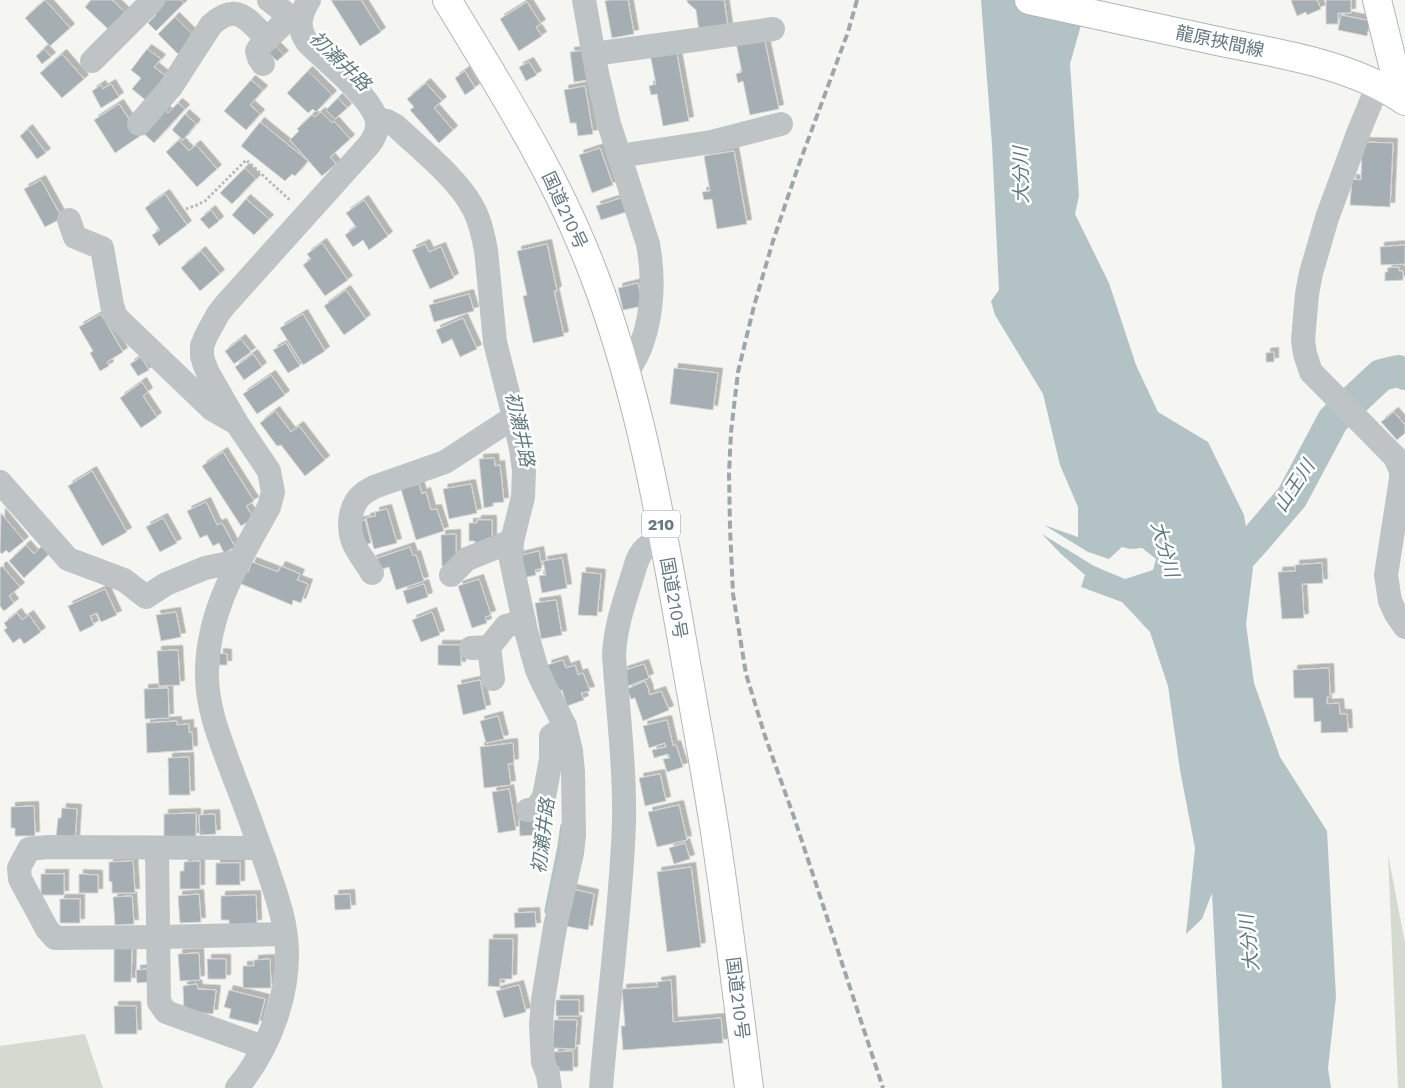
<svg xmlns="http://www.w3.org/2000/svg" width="1405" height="1088" viewBox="0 0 1405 1088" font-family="'Work Sans','Noto Sans JP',sans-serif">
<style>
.green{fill:#d5dad1}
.water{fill:#b3c3c5}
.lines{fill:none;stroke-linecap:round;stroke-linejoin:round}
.stream{stroke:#b3c3c5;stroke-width:5.5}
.river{stroke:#b3c3c5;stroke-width:32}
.building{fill:#a5afb3;stroke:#d7d6d4;filter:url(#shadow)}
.major-casing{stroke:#b0b6b9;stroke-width:30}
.highway-casing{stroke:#b2b6b9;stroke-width:30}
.path{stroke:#b6babd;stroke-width:3;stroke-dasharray:2.5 2.5;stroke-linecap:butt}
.minor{stroke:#bec3c6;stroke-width:24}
.major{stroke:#fff;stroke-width:28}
.highway{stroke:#fff;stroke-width:28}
.rail{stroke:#9da6aa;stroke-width:4;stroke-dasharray:8 4;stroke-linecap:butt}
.labels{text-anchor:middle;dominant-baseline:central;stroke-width:5;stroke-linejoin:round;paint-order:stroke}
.shield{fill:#fff;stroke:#92a0a8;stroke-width:1}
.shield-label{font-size:16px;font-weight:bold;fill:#647883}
.street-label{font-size:18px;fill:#647883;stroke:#fff}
.water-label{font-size:19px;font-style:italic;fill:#607b7f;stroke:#fff}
</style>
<defs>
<filter id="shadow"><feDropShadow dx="4.5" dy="-4.5" stdDeviation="0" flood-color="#0004"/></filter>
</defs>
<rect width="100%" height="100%" fill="#f5f5f2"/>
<g class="green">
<polygon points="1388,854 1405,943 1405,1088 1398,1088"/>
<polygon points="85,1034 103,1088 0,1088 0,1046"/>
</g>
<polygon class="water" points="981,0 1088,0 1070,64 1079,196 1075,214 1109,283 1136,365 1158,412 1208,442 1244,515 1253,568 1246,624 1254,683 1280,757 1327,831 1336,997 1328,1068 1331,1088 1222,1088 1212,893 1202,919 1186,934 1195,848 1180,770 1168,686 1150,632 1122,602 1081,587 1085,575 1060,553 1042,534 1094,566 1125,579 1153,570 1156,559 1142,548 1130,549 1122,547 1109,559 1088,552 1044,525 1078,537 1078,507 1060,465 1043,394 995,315 991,301 999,290 992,145"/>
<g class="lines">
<polyline class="stream" points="547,911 560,847 563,826"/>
<polyline class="river" points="1219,580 1256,539 1292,497 1333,420 1381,375 1398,371 1405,374"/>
</g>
<g class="building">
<polygon points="45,0 70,28 50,46 25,18"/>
<polygon points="91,0 112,0 126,13 110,31 85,7"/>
<polygon points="164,0 181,0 184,3 156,31 148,23 156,15 152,12"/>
<polygon points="331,0 361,0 381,32 360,46"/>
<polygon points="609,0 628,0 634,34 612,38 605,1"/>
<polygon points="687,0 724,0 728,27 699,31 696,10 687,2"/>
<polygon points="1291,0 1317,0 1321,9 1307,15 1306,12 1297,16"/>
<polygon points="1326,0 1351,0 1351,13 1338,13 1338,24 1326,24"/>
<polygon points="527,2 541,24 536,27 542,36 519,51 500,19"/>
<polygon points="1341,15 1370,21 1367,36 1338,30"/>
<polygon points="175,17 195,37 178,54 158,34"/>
<polygon points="764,37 779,109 750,115 743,81 738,83 736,74 742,72 736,43"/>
<polygon points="275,46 284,55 277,61 268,52"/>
<polygon points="44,49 51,57 42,64 36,56"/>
<polygon points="147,49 161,59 154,67 168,78 148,102 132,89 141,78 131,70"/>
<polygon points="676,49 689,121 663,126 657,94 651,95 649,86 656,84 650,54"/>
<polygon points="586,50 589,80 574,82 570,52"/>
<polygon points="62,54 84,79 62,98 40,73"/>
<polygon points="529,62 537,75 526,81 519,67"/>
<polygon points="308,71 332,95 316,112 313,109 308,113 287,93"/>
<polygon points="465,71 475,88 465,95 455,78"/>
<polygon points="251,80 263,90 250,105 260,114 246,130 224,111"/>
<polygon points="426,83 442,101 434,108 453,130 439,143 410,110 414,107 407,99"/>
<polygon points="111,84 119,97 101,108 92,91 101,85 103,89"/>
<polygon points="585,86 593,134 578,136 576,123 570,123 564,90"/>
<polygon points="338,98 347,108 335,119 326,110"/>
<polygon points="178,103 185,109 154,143 141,131 163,108 168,113"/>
<polygon points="119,104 140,136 115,153 94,120"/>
<polygon points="321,112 332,123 334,121 350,139 330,157 336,164 322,176 290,140 299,131 297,129 312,115 315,117"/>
<polygon points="185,114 196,124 183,140 172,130"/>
<polygon points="260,122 308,161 295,176 292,174 285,181 241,146"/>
<polygon points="28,129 46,153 37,159 20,136"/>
<polygon points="179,140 189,151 196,145 217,169 197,187 166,152"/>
<polygon points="1362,142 1393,143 1390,207 1350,205 1352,179 1361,180"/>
<polygon points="600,148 613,185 592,193 579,155"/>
<polygon points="734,151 747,224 717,229 712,199 704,200 702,192 710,191 704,156"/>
<polygon points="245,168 256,179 232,204 220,193"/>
<polygon points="41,180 62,218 45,227 24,189"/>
<polygon points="165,194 187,225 159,246 152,235 160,230 145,208"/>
<polygon points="621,198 626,212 601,220 596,206"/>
<polygon points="246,199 269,219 254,235 232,215"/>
<polygon points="364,200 388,236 369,250 363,240 353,247 345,235 356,227 346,213"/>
<polygon points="211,210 219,221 209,229 200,219"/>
<polygon points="322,243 348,280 325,296 303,265 311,259 307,254"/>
<polygon points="425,244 429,252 441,247 454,278 430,289 412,250"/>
<polygon points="547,244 557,291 554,291 564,336 533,343 523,296 527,295 517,251"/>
<polygon points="1405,245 1405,264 1381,265 1380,247"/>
<polygon points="201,251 220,274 200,291 181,268"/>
<polygon points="1399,267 1399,271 1403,271 1403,280 1385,281 1385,272 1388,272 1387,268"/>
<polygon points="638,283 643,306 623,310 618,288"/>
<polygon points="346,290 366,319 344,335 324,306"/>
<polygon points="469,294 474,311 434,322 429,305"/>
<polygon points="101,314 123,352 107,362 109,366 100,371 90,353 93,351 79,327"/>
<polygon points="303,314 325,351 303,365 280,328"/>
<polygon points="463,318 477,349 460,357 452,339 442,344 436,330"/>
<polygon points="241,339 251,352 234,364 225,351"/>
<polygon points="286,343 300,366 288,373 273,350"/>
<polygon points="1274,352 1274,362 1266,362 1266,353"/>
<polygon points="253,354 262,367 244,380 235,367"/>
<polygon points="141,357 149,370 138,376 130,364"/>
<polygon points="674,368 718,373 713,410 670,404"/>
<polygon points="271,375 285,395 257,414 243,394"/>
<polygon points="142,382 148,392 143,396 157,417 141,428 120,398"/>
<polygon points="275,411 291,432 299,426 325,460 305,476 281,445 277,446 260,423"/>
<polygon points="1394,412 1405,425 1405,433 1397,440 1381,422"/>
<polygon points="223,452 254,501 246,506 254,518 241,526 202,466"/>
<polygon points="494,458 495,466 500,465 504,502 493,503 493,506 484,508 479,459"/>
<polygon points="92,471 127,532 102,546 68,486"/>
<polygon points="419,484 422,494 426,492 431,510 437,509 444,531 416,540 401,489"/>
<polygon points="471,484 477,513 449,519 443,489"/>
<polygon points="206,502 217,525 222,523 235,547 224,553 219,543 213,546 207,535 200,538 187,511"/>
<polygon points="387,509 397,543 374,549 366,518 376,516 375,512"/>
<polygon points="1,513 24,541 9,553 6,550 2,554 0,552"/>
<polygon points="163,518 177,543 160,552 146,527"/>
<polygon points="365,520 371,543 359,546 353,523"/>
<polygon points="477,520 492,520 492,544 475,544 475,541 469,541 469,523 477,523"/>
<polygon points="456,534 456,559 453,566 442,566 441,535"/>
<polygon points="26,545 34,554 43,545 50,553 24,578 9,561"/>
<polygon points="410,547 413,556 416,555 424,581 396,590 389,567 375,571 372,560"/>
<polygon points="539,551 542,568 535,570 536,575 523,578 518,556"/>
<polygon points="562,558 567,588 542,593 539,576 546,575 543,561"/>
<polygon points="252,562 278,572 281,566 300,574 297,580 308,584 301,603 293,600 292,605 239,583 244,571 248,572"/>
<polygon points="1322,563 1323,583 1302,584 1304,618 1282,619 1278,572 1296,571 1295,565"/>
<polygon points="2,566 20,587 9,596 14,603 4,611 0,606 0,568"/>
<polygon points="582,572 601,574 597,616 578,615"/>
<polygon points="479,579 491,615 485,617 487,623 472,628 458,586"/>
<polygon points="424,584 428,597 407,604 403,591"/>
<polygon points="105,589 117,615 101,622 97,613 90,616 94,625 80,632 68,606"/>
<polygon points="556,600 562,635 541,639 535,603"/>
<polygon points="176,612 181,637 161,641 156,615"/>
<polygon points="432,612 440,635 421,642 412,620"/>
<polygon points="17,613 22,620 29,615 41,632 24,644 20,638 13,643 4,630 7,628 4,623"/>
<polygon points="438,645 461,645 461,666 438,665"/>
<polygon points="178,650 180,685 159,686 157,651"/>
<polygon points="219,653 227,654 227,665 219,665"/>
<polygon points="563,660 566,668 575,665 578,675 583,673 590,691 581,693 584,700 567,706 562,690 556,692 547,665"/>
<polygon points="644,664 649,678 628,686 623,671"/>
<polygon points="1329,668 1330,697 1327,697 1327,704 1339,703 1340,714 1347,714 1348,732 1321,733 1321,721 1314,722 1313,698 1294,698 1293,670"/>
<polygon points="480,680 486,709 463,715 457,685"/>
<polygon points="645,681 649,691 648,692 650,695 661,691 669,710 643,721 635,698 631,699 627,689"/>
<polygon points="168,688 169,718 145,719 144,689"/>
<polygon points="498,716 504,739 486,743 480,721"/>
<polygon points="667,720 673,746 676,745 683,767 667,772 663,759 670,758 668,754 654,758 652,750 666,747 665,743 649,748 643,726"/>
<polygon points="177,721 177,725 189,724 189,733 192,732 193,750 147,753 146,723"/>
<polygon points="513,743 514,763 508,764 511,785 484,788 480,747"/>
<polygon points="189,757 190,795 169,795 168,758"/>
<polygon points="660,774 666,801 645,806 639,778"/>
<polygon points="509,789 516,830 498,833 492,792"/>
<polygon points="679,805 687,840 657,847 648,812"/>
<polygon points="34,806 35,836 15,836 15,828 11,828 11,807"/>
<polygon points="62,808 77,809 75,840 56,839 58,818 61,818"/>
<polygon points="196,813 196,837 164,838 164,814"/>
<polygon points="215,814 216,834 200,835 199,815"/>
<polygon points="534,818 535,835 520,836 519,820"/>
<polygon points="685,843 690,859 674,864 669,848"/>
<polygon points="133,861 135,893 112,893 112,882 109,881 109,862"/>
<polygon points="200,861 200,889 180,889 180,871 184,871 184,862"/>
<rect x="216" y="863" width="24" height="22"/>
<polygon points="691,867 701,947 667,952 657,872"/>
<rect x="41" y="874" width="23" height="21"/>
<polygon points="79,874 98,875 98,893 79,893"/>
<polygon points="572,889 594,894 588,930 565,926"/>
<polygon points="199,894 201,922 180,923 178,896"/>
<polygon points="350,894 351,909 335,910 334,895"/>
<polygon points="256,895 257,924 229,925 229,920 221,920 221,896"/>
<polygon points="132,896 134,924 115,925 113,897"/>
<rect x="60" y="899" width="20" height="24"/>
<polygon points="535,912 536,927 515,928 514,913"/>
<polygon points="489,939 513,939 512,979 500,979 500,987 488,986"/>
<polygon points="114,948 132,948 131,982 114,982"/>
<polygon points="199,953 200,980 180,981 178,954"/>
<polygon points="207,959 226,959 226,979 208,979"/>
<polygon points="270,959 271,988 243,988 243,966 254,966 254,960"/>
<polygon points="149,969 149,982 137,983 136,970"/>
<polygon points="671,980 673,1022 721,1018 723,1043 623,1050 621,1026 625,1026 622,989 658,987 657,982"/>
<polygon points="197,984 198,989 216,990 213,1014 184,1011 183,986"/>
<polygon points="519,985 526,1012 504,1018 496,991"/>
<polygon points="229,990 265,999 258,1025 229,1018 231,1009 224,1007"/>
<rect x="556" y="1000" width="23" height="16"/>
<polygon points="114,1006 136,1006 137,1034 115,1034"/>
<polygon points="554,1020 577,1020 575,1049 553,1048"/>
<polygon points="573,1051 573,1071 558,1071 559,1067 554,1067 554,1052"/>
</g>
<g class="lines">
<defs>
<g id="major">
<path d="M 1029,0 C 1094,14 1158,28 1222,42 C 1282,54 1354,65 1405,101"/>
<polyline points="1377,0 1394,69 1396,95"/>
</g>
<path id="highway" d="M 447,0 C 500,87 554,172 591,267 C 638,387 660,514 682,640 C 693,704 705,768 715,832 C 728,917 738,1003 749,1088"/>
</defs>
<use href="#major" class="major-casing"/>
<use href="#highway" class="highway-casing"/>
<polyline class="path" points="186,209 197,205 205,201 246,160 291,201"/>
<g class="minor">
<polyline points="269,0 300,25"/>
<path d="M 584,0 L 597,73 L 609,124 L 648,244 C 654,277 653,314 641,346 C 638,355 632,364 627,373"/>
<polyline points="594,54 773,29"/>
<polyline points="92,61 153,0"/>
<polyline points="263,64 259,58 257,51 261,45 290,17"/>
<polyline points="1378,85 1359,131 1327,218 1311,273 1307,294 1303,340 1305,354 1311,372 1395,457 1401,471 1401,479 1386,575 1390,601 1396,614 1405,627"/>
<path d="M 377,120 L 387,121 L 396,126 C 419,148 457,178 472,206 C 480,219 483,236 486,250 L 495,342 L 514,417 L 521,449 L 524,471 L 523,497 L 512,541 L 511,560 L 526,631 L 537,670 L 542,681 L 565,726 L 571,751 L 573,772 L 574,835 L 572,853 L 555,927 L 543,1000 L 541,1025 L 543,1062 L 548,1075 L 550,1088"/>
<path d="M 139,124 L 171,87 L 211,25 C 237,1 248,20 267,39"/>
<polyline points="619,156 711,142 781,124"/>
<polyline points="69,220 75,237 102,248 112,305 116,317 212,409 231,420"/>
<polyline points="0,482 68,559 124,580 146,597 166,584 205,568 239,561"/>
<path d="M 372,573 C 367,564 360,556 355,546 C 347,530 348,505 364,493 C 367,491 371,489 374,487 L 445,462 L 514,417"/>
<polyline points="451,575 467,559 512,541"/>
<polyline points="489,647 493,679"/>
<polyline points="471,648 489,647 506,626 524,621"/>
<polyline points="528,810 535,810 544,797 551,759 551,736 565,726"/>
<polyline points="157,848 159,1002 166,1012 263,1047"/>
<polyline points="260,848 48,847 29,849 19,868 20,879 47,929 55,938 158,937 285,934"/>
<path d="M 237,1088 C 270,1048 292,990 286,937 C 283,911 273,886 265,861 C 255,834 246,807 235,780 C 222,744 206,709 207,671 C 208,608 240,560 269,507 L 273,492 L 269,471 L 238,425 L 208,373 L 204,363 L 202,356 L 202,346 L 206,336 L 218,314 L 225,305 L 368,146 C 374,139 378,131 377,121 C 372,97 324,60 307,42 C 297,28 300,14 309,0"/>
<path d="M 601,1088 C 608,1000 621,911 624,823 C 625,767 618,711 614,656 C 615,623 628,592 637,561 C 644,545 648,545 665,542"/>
</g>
<use href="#major" class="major"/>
<use href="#highway" class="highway"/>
<polyline class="rail" points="857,0 848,32 798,167 773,241 754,306 738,372 731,432 729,474 730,528 733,594 746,674 765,736 795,820 883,1088"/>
</g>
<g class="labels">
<rect class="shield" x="642" y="510.5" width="38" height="27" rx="4"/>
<g class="shield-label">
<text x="661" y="524">210</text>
</g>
<g class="street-label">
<text transform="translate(1220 41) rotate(12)">龍原挾間線</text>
<text transform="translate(565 210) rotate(65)">国道210号</text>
<text transform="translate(674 598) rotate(80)">国道210号</text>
<text transform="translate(738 998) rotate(83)">国道210号</text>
</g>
<g class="water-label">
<text transform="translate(340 61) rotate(44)">初瀬井路</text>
<text transform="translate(1021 175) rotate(-91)">大分川</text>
<text transform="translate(520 429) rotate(78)">初瀬井路</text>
<text transform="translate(1294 486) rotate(-57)">山王川</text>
<text transform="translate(1165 549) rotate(74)">大分川</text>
<text transform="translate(543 836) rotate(-83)">初瀬井路</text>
<text transform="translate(1249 943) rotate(-96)">大分川</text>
</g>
</g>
</svg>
